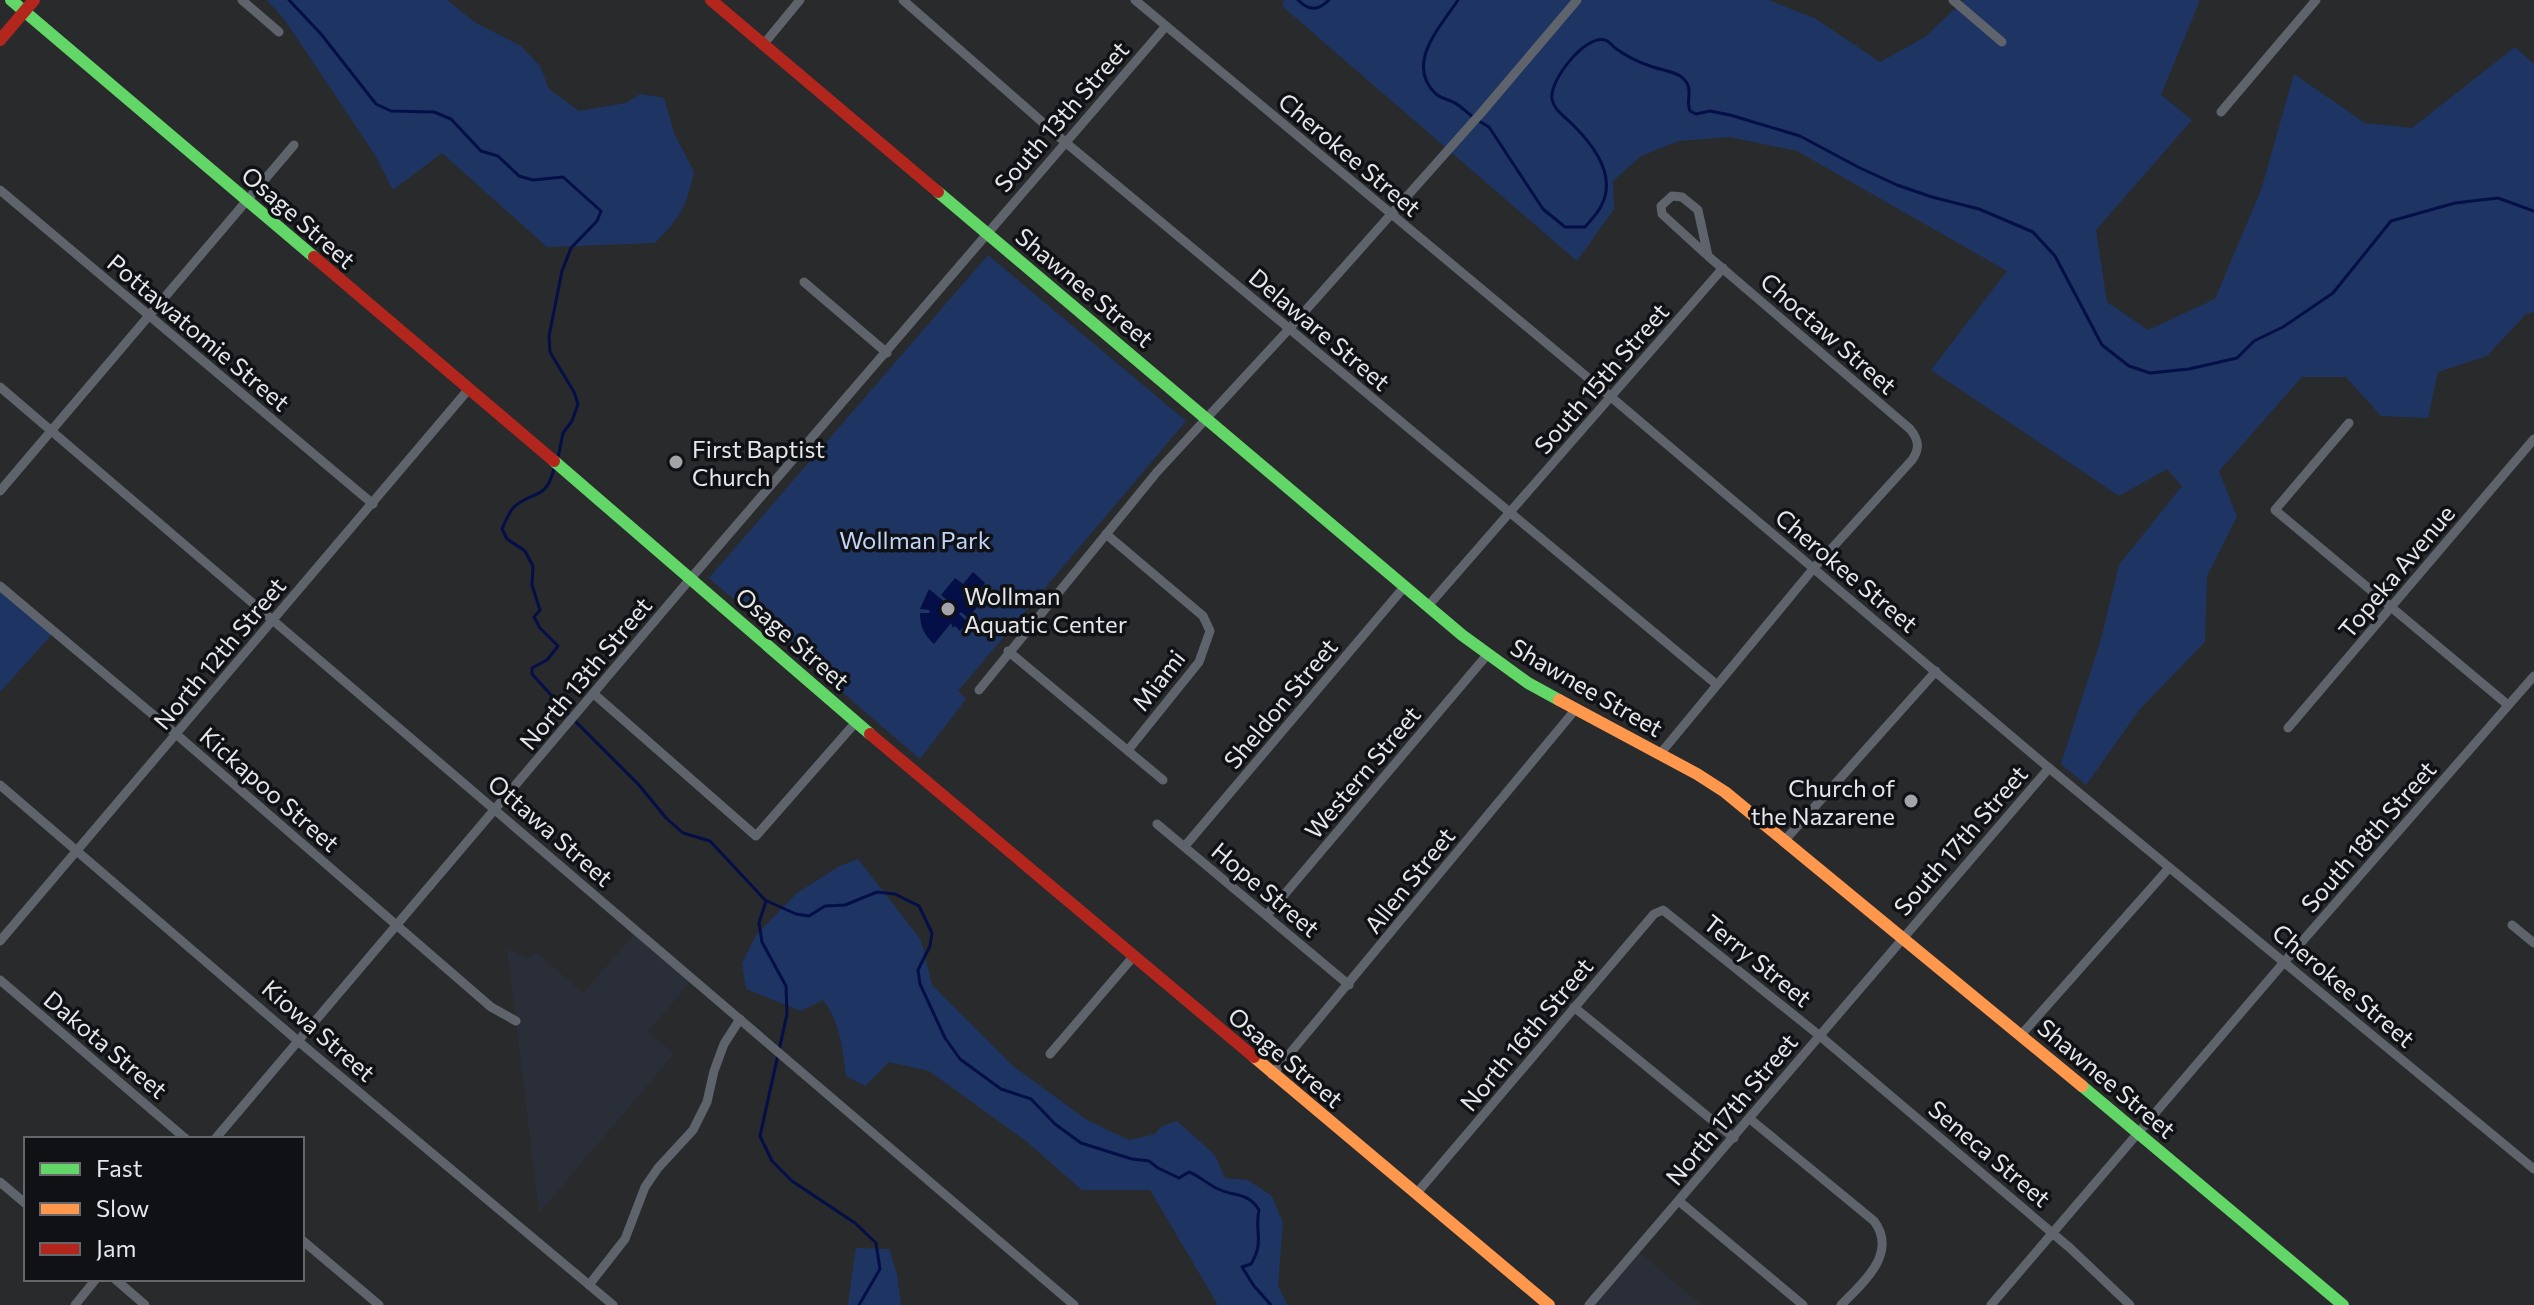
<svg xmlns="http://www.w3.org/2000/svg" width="2534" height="1305" viewBox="0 0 2534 1305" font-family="Commissioner,sans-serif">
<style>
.built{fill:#2a2e38}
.green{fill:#1e3564}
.water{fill:#040f47}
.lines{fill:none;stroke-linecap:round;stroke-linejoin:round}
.stream{stroke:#040f47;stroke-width:3}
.street{stroke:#5f646c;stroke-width:9}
.fast{stroke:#63d668;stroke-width:12}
.slow{stroke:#ff974d;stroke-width:12}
.jam{stroke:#b3261e;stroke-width:12}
.poi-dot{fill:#a3a5a8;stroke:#101114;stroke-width:3}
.labels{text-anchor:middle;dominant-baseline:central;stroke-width:7;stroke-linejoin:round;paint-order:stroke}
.street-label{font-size:24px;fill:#e5e7ea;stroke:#101114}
.poi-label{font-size:24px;fill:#e5e7ea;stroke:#101114;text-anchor:start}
.park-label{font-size:24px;fill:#c1d5fc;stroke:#101114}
</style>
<rect width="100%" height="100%" fill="#282a2c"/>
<g class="built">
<polygon points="637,931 693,979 648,1031 674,1054 539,1213 507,949 528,958 536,952 583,993"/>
<polygon points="1637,1250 1701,1305 1589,1305"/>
</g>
<g class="green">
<path d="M 267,0 L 447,0 L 476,23 L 521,46 L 540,66 L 549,89 L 579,111 L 626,103 L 640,94 L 664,98 L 674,133 L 694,172 C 686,207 681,217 655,243 L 547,247 L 442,153 L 393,190 L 375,155 L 284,19 Z"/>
<polygon points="1284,0 1769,0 1816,19 1880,62 1925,37 1964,0 2200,0 2161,95 2192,120 2096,230 2107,302 2148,330 2215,299 2261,190 2294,74 2365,123 2412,128 2515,47 2534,64 2534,312 2525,315 2487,356 2438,372 2428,418 2381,416 2346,377 2302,377 2219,471 2237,517 2207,576 2205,642 2140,709 2086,785 2061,764 2101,639 2119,565 2182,486 2167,469 2119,496 1931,370 2007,271 1797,151 1729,137 1679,141 1641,156 1613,181 1614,209 1577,261 1282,6"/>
<polygon points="988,255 1186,421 958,691 966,699 920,759 709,578"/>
<polygon points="0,586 54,632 0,692"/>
<path d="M 858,859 L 921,940 L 932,985 L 1013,1066 L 1087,1120 L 1129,1140 L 1155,1134 L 1162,1126 L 1177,1121 L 1215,1155 L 1225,1178 L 1248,1180 L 1272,1196 L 1283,1223 L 1278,1285 L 1287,1305 L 1218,1305 L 1150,1190 L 1082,1190 L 1026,1141 L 929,1071 L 889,1062 L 865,1086 L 846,1076 C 843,1049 840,1022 823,1000 L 801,1011 L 746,989 L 742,963 L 756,935 L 797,893 L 838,867 Z"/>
<polygon points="856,1248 889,1249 897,1274 901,1305 848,1305"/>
</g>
<path class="water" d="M 973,572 L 985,583 L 975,595 L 982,601 L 968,618 L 961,612 L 959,614 L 968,622 L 960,631 L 955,626 L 953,628 L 951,623 L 934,644 C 924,635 920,626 920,613 L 930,613 L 929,610 L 920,609 L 929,589 L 946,603 L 948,601 L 941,595 L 955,578 L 963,584 Z"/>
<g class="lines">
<g class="stream">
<polyline points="289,0 321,34 376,104 391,111 434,112 451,119 481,151 498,156 519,176 533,180 563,177 601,211 597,221 571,248 562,271 549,336 550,352 574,392 578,404 572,421 563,433 558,458"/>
<path d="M 1298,0 C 1309,11 1318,11 1329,0"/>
<path d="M 1458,0 C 1441,26 1404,64 1436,94 C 1442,99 1447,99 1453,102 C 1460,105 1466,112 1473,117"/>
<path d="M 1479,121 L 1489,127 L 1543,209 L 1565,227 L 1585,227 C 1590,221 1596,215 1600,208 C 1619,176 1592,143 1570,122 C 1563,115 1554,110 1552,99 C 1549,80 1586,34 1605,40 C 1607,40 1614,47 1615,48 C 1626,56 1640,63 1653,67 C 1668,72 1690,73 1689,93 C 1689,101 1687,103 1690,111 L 1696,114 L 1710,111 L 1730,115 L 1800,136 L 1858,167 L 1897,185 L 1932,197 L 1979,209 L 2033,232 L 2055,256 L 2102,345 L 2129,366 L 2150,373 L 2189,369 L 2237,358 L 2254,341 L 2283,327 L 2333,293 L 2391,221 L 2455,203 L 2498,198 L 2534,211"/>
<path d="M 554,469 C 545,502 534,489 514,507 C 509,512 505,522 502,529 L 507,539 L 525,551 L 533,566 L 532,585 L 540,610 L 534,617 L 540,628 L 558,646 L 547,660 L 532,668 L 532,674 L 570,716"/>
<polyline points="575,721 639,785 666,818 683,833 710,841 766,901 759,923 762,942 786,986 787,1014 760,1136 772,1161 792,1181 855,1223 876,1243 880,1269 859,1305"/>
<path d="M 767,901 L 796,914 L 809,916 L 825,906 L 845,905 L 877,892 L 895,894 L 919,906 L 932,933 L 930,946 L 918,970 L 920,984 L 945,1038 L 960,1059 L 1001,1089 L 1031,1099 L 1055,1124 L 1081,1143 L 1132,1159 L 1149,1161 L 1158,1168 L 1179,1178 L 1189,1172 C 1200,1176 1207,1184 1218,1189 C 1235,1197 1248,1192 1259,1210 C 1254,1231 1265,1241 1251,1264 L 1242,1267 L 1254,1286 L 1271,1305"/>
</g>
<g class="street">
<polyline points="242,0 279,32"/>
<polyline points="903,0 1065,142 1716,684"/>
<polyline points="1135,0 1611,397 2049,768 2534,1169"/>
<polyline points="1953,0 2002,42"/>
<polyline points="763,45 800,0"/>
<polyline points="2221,112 2316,0"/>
<polyline points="0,190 373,504"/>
<polyline points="804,282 887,353"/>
<polyline points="0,387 1074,1305"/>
<polyline points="2349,423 2275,510 2508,705"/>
<polyline points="0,491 294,145"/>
<polyline points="1106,534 1203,616 1210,631 1199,662 1129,749"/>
<polyline points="0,586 176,734 491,1007 516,1021"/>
<polyline points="1428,606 1723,268"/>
<polyline points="1008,651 1163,780"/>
<polyline points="979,690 1157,472 1289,329 1482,112 1577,0"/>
<polyline points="594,694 756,836 856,722"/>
<polyline points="2288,728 2534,439"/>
<path d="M 1660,754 L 1813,569 L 1912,460 C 1920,449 1919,440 1910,429 L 1708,256 L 1698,210 L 1682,197 L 1672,196 L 1661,206 L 1662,214 L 1708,256"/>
<polyline points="0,785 298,1041 613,1305"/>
<polyline points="1157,824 1349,985"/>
<polyline points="1785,840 1936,671"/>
<polyline points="1185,846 1405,586"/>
<polyline points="1267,915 1487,655"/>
<polyline points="2512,925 2534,943"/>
<polyline points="0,941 468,390"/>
<polyline points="0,980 186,1139"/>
<polyline points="1574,1007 1734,1138"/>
<polyline points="2021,1035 2169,868"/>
<polyline points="1050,1054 1133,957"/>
<polyline points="1272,1075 1575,710"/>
<path d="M 1750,1119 L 1874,1221 C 1898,1253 1864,1282 1841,1305"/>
<polyline points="215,1139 691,578 1166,26"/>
<polyline points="0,1182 26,1204"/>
<polyline points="1416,1194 1654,914 1663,910 1820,1036 2070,1248 2130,1305"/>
<polyline points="1680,1202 1803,1305"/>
<polyline points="302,1240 379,1305"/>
<polyline points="115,1279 145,1305"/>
<polyline points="589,1285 625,1239 645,1187 658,1168 693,1130 707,1102 714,1071 724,1044 740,1019"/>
<polyline points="75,1305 96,1279"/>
<polyline points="1589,1305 2049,768"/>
<polyline points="1991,1305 2285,961 2534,676"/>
</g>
<g class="fast">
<polyline points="11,0 314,257"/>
<polyline points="938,192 1462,635 1528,683 1559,700"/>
<polyline points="554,461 870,734"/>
<polyline points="2082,1086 2343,1305"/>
</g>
<g class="slow">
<polyline points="1559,700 1697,774 1725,792 2082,1086"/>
<polyline points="1254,1057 1549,1305"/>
</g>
<g class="jam">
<polyline points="711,0 938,192"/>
<polyline points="0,40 34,0"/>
<polyline points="314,257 554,461"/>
<polyline points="870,734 1254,1057"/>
</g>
</g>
<g class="poi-dot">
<circle cx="676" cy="462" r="8"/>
<circle cx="948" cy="609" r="8"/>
<circle cx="1911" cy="801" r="8"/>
</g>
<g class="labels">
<g class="street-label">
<text transform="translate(1061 116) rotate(-49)">South 13th Street</text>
<text transform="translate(1350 154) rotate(40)">Cherokee Street</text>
<text transform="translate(299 217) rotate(41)">Osage Street</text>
<text transform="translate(1085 287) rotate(40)">Shawnee Street</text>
<text transform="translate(1320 329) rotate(40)">Delaware Street</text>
<text transform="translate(199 332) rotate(40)">Pottawatomie Street</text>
<text transform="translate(1829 333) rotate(41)">Choctaw Street</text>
<text transform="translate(1601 378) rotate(-49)">South 15th Street</text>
<text transform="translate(1847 570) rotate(40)">Cherokee Street</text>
<text transform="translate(2396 571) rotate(-50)">Topeka Avenue</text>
<text transform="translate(793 638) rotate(41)">Osage Street</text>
<text transform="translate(219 653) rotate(-50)">North 12th Street</text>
<text transform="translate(585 673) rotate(-50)">North 13th Street</text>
<text transform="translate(1158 680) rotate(-52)">Miami</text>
<text transform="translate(1587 687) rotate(30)">Shawnee Street</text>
<text transform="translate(1280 703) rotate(-50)">Sheldon Street</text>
<text transform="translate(1362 772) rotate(-50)">Western Street</text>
<text transform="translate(270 789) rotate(41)">Kickapoo Street</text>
<text transform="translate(551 830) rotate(41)">Ottawa Street</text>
<text transform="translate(2368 836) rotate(-49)">South 18th Street</text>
<text transform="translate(1960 840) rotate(-49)">South 17th Street</text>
<text transform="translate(1409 880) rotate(-51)">Allen Street</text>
<text transform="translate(1266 889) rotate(40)">Hope Street</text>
<text transform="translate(1758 960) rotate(39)">Terry Street</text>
<text transform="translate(2344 985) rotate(40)">Cherokee Street</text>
<text transform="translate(319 1030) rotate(41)">Kiowa Street</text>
<text transform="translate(1526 1034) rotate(-50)">North 16th Street</text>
<text transform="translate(106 1044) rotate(40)">Dakota Street</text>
<text transform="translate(1286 1057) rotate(40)">Osage Street</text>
<text transform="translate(2107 1078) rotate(40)">Shawnee Street</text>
<text transform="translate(1731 1109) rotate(-50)">North 17th Street</text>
<text transform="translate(1990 1153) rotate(40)">Seneca Street</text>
</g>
<g class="poi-label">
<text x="692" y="448">First Baptist<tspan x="692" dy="28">Church</tspan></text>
<text x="964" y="595">Wollman<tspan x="964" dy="28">Aquatic Center</tspan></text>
<text x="1895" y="787" text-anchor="end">Church of<tspan x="1895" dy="28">the Nazarene</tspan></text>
</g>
<g class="park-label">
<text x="915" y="539">Wollman Park</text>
</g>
</g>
<rect x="24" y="1137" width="280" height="144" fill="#101114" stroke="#65676a" stroke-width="2"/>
<rect x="40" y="1163" width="40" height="12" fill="#63d668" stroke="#65676a" stroke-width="2"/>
<text x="96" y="1177" font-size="24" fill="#e5e7ea">Fast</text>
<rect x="40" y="1203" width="40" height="12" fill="#ff974d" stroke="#65676a" stroke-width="2"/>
<text x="96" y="1217" font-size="24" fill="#e5e7ea">Slow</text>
<rect x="40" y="1243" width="40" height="12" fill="#b3261e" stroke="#65676a" stroke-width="2"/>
<text x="96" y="1257" font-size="24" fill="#e5e7ea">Jam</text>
</svg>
